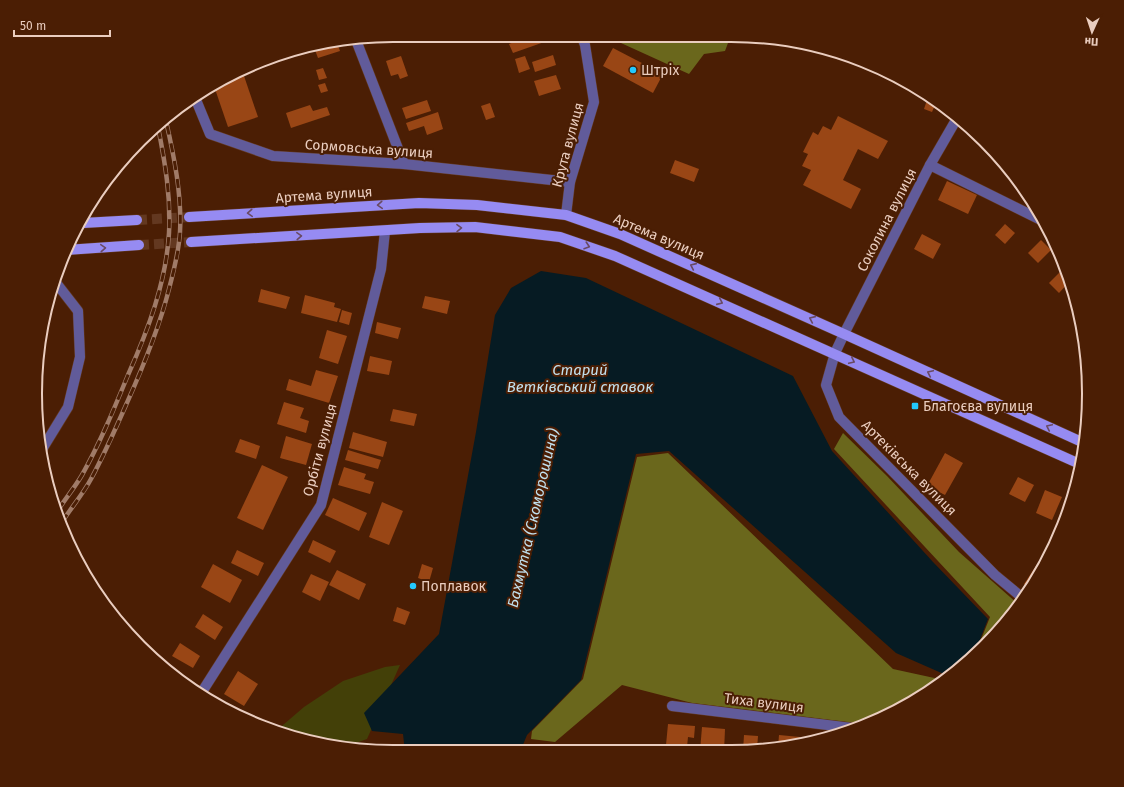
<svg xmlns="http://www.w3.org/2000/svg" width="1124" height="787" viewBox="0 0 1124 787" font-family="'Fira Sans',sans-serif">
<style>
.green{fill:#434008}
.forest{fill:#6a671c}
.water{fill:#061b23}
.building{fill:#994615}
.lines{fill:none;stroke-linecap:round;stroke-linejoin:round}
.major-tunnel{stroke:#633820;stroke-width:10;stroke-dasharray:10 5;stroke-linecap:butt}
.minor-casing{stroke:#643a22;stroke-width:11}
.major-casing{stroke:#643a22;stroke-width:11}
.minor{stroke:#615b9a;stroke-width:10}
.major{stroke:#968bf2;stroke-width:10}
.rail-casing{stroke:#a07b68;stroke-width:4.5}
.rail{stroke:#4b1e04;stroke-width:3;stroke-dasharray:9;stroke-linecap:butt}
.oneway{stroke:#694a63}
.poi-dot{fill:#23c9fe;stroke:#4b1e04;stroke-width:1.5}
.labels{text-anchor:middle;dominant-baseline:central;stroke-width:4;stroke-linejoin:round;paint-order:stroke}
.poi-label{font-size:14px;fill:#eacdbf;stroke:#4b1e04;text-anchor:start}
.street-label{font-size:14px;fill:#eacdbf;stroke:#4b1e04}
.water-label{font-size:15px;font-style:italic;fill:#c1e0ee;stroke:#4b1e04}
.rim{fill:none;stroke:#eacdbf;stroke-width:2}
</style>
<rect width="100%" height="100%" fill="#4b1e04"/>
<polygon class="green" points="400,665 367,739 345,747 323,745 276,731 304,707 343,681 385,667"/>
<g class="forest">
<polygon points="610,35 731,35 725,51 704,54 689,74 610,38"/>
<polygon points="843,433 887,476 959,552 1019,605 984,647 976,652 990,617 834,449"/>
<polygon points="668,453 893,669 939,679 889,715 863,724 692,703 622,685 555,742 531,739 532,731 583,679 637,457"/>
</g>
<polygon class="water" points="541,271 586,278 793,376 832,451 933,562 988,619 974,655 946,675 896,653 669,451 636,454 581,680 527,735 520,752 405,752 403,734 372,731 364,713 439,634 476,432 495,315 511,288"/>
<g class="building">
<polygon points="519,35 549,35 550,40 513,53 509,44 519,40 517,36"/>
<polygon points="337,43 340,51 318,58 315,50"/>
<polygon points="613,48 663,74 653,93 603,66"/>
<polygon points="553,55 556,65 535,72 532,62"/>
<polygon points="401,56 408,76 400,79 398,74 391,76 386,61"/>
<polygon points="525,56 530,69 519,73 515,59"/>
<polygon points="323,68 327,78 319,80 316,70"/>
<polygon points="243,73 258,117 228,127 214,86"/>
<polygon points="556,75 561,89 539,96 534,81"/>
<polygon points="325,83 328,91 321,93 318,85"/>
<polygon points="427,100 431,111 406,119 402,108"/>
<polygon points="927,100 935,105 932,112 924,109"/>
<polygon points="490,103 495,117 486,120 481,106"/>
<polygon points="310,105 313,111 327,107 330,115 291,128 286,113"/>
<polygon points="438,112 443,129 427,135 424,126 409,131 406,123"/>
<polygon points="838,116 888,141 878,159 858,149 843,180 861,189 851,209 803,185 811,170 802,166 808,154 803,152 813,132 818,135 823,126 831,130"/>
<polygon points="675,160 699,169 694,182 670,173"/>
<polygon points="947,181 977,195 968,214 938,200"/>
<polygon points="1005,224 1015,233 1005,244 995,235"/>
<polygon points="922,234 941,244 933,259 914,249"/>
<polygon points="1041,240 1051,250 1038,263 1028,253"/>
<polygon points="1060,272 1069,280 1069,282 1059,293 1049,283"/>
<polygon points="261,289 290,297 286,309 258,302"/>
<polygon points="305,295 335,303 334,307 341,309 337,322 301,313"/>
<polygon points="425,296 450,301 447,314 422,308"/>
<polygon points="342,310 352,313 349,325 339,322"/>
<polygon points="377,322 401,328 398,339 375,333"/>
<polygon points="327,330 347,336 338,364 319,358"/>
<polygon points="370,356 392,361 389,375 367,371"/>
<polygon points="316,370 338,376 329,403 286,390 289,379 311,386"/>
<polygon points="284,402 304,408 300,418 309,421 306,433 277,424"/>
<polygon points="393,409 417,414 414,426 390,421"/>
<polygon points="353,432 387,442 383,457 349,448"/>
<polygon points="286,436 312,444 306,465 280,458"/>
<polygon points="240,439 260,446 256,459 235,452"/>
<polygon points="348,450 381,460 378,469 345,460"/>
<polygon points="945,453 963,463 945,495 927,486"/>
<polygon points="262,465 288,477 263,530 237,518"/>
<polygon points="344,467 366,474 364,479 374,482 370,494 338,485"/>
<polygon points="1018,477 1034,485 1025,502 1009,494"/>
<polygon points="1045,490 1062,497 1052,520 1036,513"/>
<polygon points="333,498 367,513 359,531 325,515"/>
<polygon points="382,502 403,511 389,545 369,537"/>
<polygon points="313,540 336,551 330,563 308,552"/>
<polygon points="237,550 264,563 258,576 231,563"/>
<polygon points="1040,560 1045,563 1031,589 1024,584"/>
<polygon points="213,564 242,580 230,603 201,587"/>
<polygon points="422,564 433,568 429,582 418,578"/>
<polygon points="337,570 366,584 359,600 329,585"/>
<polygon points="311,574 329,582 320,601 302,592"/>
<polygon points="397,607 410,612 405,625 393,621"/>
<polygon points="203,614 223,627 215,640 195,627"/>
<polygon points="180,643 200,656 193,668 172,656"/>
<polygon points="170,670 185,680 183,683 169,671"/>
<polygon points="238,671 258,684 244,706 224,694"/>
<polygon points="668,724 695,726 694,738 688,737 687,747 666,745"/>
<polygon points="702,727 725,729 724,752 700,751"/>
<polygon points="744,735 758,736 757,749 743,751"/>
<polygon points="779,735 800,737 800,745 778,747"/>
</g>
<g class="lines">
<g class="major-tunnel">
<polyline points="137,220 189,217"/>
<polyline points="139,245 191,242"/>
</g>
<defs>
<g id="minor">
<polyline points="356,40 404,164"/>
<polyline points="194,95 210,134 273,156 404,164 570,182"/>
<polyline points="956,120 930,165 844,334 835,353 826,385 839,417 995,575 1024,599"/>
<polyline points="930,165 1043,221"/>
<polyline points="566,215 570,182 594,102 585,45 581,35"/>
<polyline points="41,451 68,407 80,357 78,311 57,284 55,283"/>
<polyline points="200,695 321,505 381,269 385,231"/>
<polyline points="672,706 852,728"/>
</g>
<g id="major">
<polyline points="189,217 419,203 477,205 566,215 620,234 844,334 1084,443"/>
<polyline points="83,223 137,220"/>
<polyline points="191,242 420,228 475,227 560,237 615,256 1082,465"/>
<polyline points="66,250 139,245"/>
</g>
</defs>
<use href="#minor" class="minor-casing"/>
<use href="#major" class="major-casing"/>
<use href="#minor" class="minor"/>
<use href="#major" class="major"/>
<defs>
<g id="rail">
<path d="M 58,510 C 66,498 75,487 82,475 C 100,443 114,409 128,375 C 148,330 166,283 169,233 C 171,197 165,162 158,127"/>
<path d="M 62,522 C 71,508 83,494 91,479 C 104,455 115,430 126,405 C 143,367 159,329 169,289 C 174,270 179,251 180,232 C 182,195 174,156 166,121"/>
</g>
</defs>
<use href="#rail" class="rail-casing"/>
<use href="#rail" class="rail"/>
</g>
<defs><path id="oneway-chevron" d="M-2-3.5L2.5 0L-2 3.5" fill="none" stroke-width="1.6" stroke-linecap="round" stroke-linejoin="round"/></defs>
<g class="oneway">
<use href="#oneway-chevron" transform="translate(380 205) rotate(176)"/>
<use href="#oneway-chevron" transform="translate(250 213) rotate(176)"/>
<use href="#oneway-chevron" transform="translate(459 228) rotate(-1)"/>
<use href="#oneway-chevron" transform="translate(299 236) rotate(-3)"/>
<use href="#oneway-chevron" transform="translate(587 246) rotate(18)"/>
<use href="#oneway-chevron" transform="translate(103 248) rotate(-4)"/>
<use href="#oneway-chevron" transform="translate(693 266) rotate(-156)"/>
<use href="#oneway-chevron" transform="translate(720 302) rotate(24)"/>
<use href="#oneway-chevron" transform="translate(812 319) rotate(-156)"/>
<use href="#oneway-chevron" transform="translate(852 361) rotate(25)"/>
<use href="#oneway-chevron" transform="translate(930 373) rotate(-155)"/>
<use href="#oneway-chevron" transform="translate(1049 427) rotate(-155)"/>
</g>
<g class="poi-dot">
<circle cx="633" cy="70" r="4"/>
<rect x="911" y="402" width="8" height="8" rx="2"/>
<circle cx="413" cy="586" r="4"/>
</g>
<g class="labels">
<g class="poi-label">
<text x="641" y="70">Штріх</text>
<text x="923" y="406">Благоєва вулиця</text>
<text x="421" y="586">Поплавок</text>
</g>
<g class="street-label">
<text transform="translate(568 145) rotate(-75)">Крута вулиця</text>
<text transform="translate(369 149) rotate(4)">Сормовська вулиця</text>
<text transform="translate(324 195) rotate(-4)">Артема вулиця</text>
<text transform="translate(887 220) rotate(-63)">Соколина вулиця</text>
<text transform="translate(659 237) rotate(23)">Артема вулиця</text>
<text transform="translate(320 450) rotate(-75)">Орбіти вулиця</text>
<text transform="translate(909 468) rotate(45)">Артеківська вулиця</text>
<text transform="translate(764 703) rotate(7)">Тиха вулиця</text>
</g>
<g class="water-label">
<text x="580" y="370">Старий<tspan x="580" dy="17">Ветківський ставок</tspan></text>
<text transform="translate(533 518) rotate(-77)">Бахмутка (Скоморошина)</text>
</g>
</g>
<path d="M0 0H1124V787H0ZM393 42H731A351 351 0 0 1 1082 393V394A351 351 0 0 1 731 745H393A351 351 0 0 1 42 394V393A351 351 0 0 1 393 42Z" fill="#4b1e04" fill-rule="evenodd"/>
<path class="rim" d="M393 42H731A351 351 0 0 1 1082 393V394A351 351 0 0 1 731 745H393A351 351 0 0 1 42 394V393A351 351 0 0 1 393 42Z"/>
<g transform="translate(1092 32) rotate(183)" stroke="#4b1e04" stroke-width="3" paint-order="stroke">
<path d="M0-3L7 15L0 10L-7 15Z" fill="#eacdbf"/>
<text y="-6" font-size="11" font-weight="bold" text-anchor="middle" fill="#eacdbf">Пн</text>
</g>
<path d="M14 30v6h96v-6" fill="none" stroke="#eacdbf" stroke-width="2"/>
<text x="20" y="30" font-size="12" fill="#eacdbf" stroke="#4b1e04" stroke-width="3" paint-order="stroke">50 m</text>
</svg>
